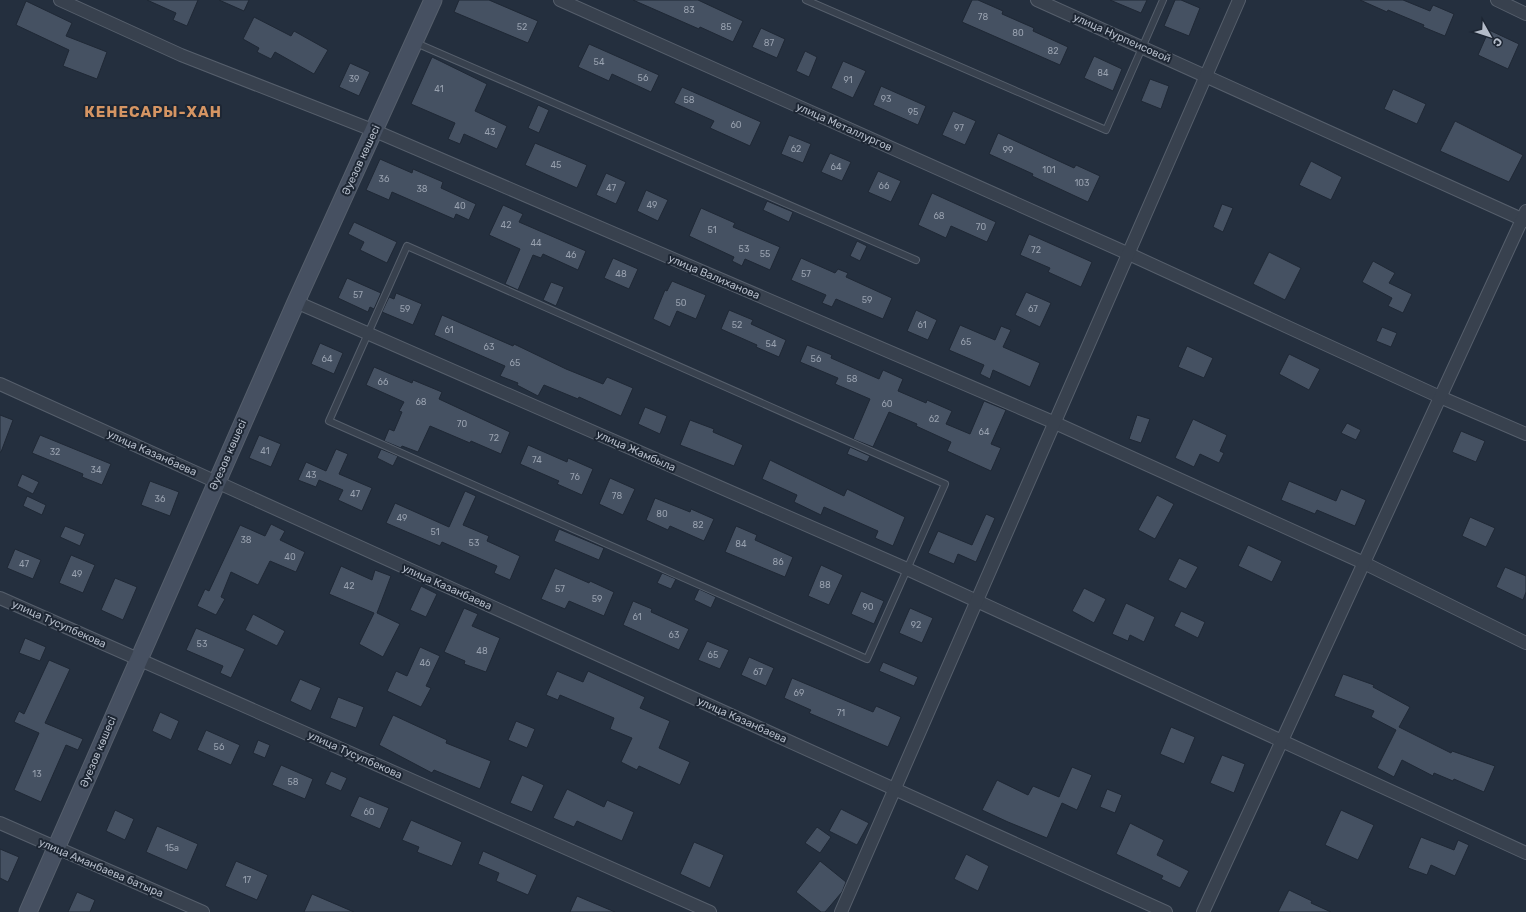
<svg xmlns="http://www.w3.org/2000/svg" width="1526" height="912" viewBox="0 0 1526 912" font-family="Rubik,sans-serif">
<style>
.building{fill:#455162;stroke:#1f2835}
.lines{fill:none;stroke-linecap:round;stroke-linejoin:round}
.service-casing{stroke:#565f6c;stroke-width:8}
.minor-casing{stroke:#565f6c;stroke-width:14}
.secondary-casing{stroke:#565f6c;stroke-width:19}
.service{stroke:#38414e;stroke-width:6}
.minor{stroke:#38414e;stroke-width:12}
.secondary{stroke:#465061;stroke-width:17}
.labels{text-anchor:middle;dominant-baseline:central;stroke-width:4;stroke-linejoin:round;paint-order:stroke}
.number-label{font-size:9px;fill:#98a1af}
.street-label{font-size:11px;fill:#b4bcc9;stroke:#1d2633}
.district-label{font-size:15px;font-weight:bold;letter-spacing:1px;fill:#d59563;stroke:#1d2633}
</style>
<rect width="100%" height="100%" fill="#242f3e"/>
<g class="building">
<polygon points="147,0 198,0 187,26 173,20 176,13"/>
<polygon points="219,0 249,0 244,11"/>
<polygon points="459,0 489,0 538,21 528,43 454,12"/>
<polygon points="633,0 698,0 743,21 733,42 700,27 699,29"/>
<polygon points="972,0 978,0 1003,11 1002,14 1034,28 1033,31 1068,47 1060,65 962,22"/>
<polygon points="1110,0 1147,0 1141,13"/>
<polygon points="1175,0 1181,0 1200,8 1189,36 1164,26"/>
<polygon points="1360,0 1403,0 1430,11 1433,5 1454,14 1445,36 1423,27 1424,25 1388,10 1387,12"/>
<polygon points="26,1 72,23 66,36 107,52 97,79 63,66 69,50 16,25"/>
<polygon points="254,17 291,36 294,31 328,50 314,74 275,52 271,59 257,52 259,48 243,39"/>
<polygon points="761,28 785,39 777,58 752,47"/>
<polygon points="1489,30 1519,44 1508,69 1478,55"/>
<polygon points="589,44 659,75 651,92 612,74 609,81 578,67"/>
<polygon points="805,51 817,57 809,77 796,71"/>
<polygon points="1094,56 1122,69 1113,91 1084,78"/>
<polygon points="432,57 487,84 475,111 507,126 497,149 464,134 460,144 448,139 455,123 411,104"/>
<polygon points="843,61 866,71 853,98 831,88"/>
<polygon points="350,63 370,72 359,96 339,87"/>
<polygon points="1150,79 1169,86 1161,109 1141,101"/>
<polygon points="881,86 926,106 918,125 873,105"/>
<polygon points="682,87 761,122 750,146 710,128 714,121 674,103"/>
<polygon points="1393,89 1426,104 1417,124 1384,109"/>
<polygon points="538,105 549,110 539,133 528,128"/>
<polygon points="953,111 976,121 965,145 942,135"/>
<polygon points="1455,121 1523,155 1509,182 1440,151"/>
<polygon points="998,133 1074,168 1076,165 1100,176 1088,202 1032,176 1033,174 989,154"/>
<polygon points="789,135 811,144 803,163 781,154"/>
<polygon points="535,143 587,165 577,188 525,165"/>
<polygon points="830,153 851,162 842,181 821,172"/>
<polygon points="380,159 412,173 413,169 443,182 441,188 476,204 469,220 456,214 454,219 392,192 389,200 366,190"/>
<polygon points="1311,161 1342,177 1331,200 1299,185"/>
<polygon points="878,171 901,181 891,202 868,192"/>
<polygon points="606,173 626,182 616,204 596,195"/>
<polygon points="646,190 668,200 658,221 637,211"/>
<polygon points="932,193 996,222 987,242 951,226 946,238 918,225"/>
<polygon points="767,201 793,212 789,222 763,210"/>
<polygon points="1222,204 1233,208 1223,232 1213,227"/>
<polygon points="503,205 523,214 519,222 586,251 578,270 543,254 541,258 533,255 518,290 505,284 520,249 489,235"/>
<polygon points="701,208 735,223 733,227 780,247 770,270 745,259 742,266 732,261 734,257 689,236"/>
<polygon points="354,222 397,242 387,263 360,250 364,242 348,234"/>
<polygon points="1029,234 1092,262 1081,287 1048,272 1050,268 1020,255"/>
<polygon points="857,241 867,246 860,261 850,256"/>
<polygon points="1269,252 1301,268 1285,300 1253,284"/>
<polygon points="613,258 638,269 629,289 604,278"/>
<polygon points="801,258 835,273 838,269 848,273 846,277 892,298 883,319 836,299 832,307 822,303 826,295 791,280"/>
<polygon points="1373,261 1395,273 1389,283 1412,294 1403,313 1388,306 1392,298 1362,282"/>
<polygon points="347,278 381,293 374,309 370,307 368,312 338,298"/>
<polygon points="672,281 706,295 696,319 677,311 670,327 653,319 665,290 667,291"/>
<polygon points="551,282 564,287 556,306 543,300"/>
<polygon points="1026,292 1051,303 1040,327 1015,315"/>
<polygon points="396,293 422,304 413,325 382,312 389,297 394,299"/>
<polygon points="729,310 753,320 751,324 786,340 779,357 756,347 757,345 721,329"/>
<polygon points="916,310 937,320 928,340 907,331"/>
<polygon points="442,315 513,346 514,344 566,369 603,384 607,377 633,388 621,416 579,397 578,399 544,385 538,396 517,385 518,383 500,376 505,366 434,335"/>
<polygon points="960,325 995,340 1001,326 1011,330 1003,347 1040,363 1030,387 993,370 990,379 980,374 984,365 949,350"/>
<polygon points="1382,327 1397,333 1391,347 1376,341"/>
<polygon points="320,343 343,353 334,374 311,364"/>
<polygon points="807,345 832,355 831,358 879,379 883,370 903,379 898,391 926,403 927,400 952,411 946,424 970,434 984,401 1006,410 991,444 1001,448 991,471 947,451 951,442 916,426 917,424 889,412 873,447 853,439 870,399 835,384 838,378 800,362"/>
<polygon points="1187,346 1213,358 1204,378 1178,367"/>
<polygon points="1289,354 1320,369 1309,390 1279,374"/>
<polygon points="374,367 412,383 413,380 442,392 439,399 510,432 501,454 471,441 470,443 430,426 418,452 402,446 401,448 384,441 389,429 394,431 402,412 399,411 404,402 366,385"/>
<polygon points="645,407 667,416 660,434 638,424"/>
<polygon points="0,415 13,420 1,452 0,452"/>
<polygon points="1137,415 1150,419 1141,443 1129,439"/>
<polygon points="1193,419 1227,435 1220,451 1224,453 1219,463 1200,454 1194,467 1175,458"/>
<polygon points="690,420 714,429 713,432 743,445 734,466 680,445"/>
<polygon points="1347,423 1361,430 1356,440 1341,433"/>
<polygon points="1461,431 1485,441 1476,462 1452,452"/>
<polygon points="40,435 111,464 102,485 82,477 83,474 32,453"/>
<polygon points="259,435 281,444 271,467 249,458"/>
<polygon points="528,445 567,462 568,458 593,469 582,495 557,484 559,481 520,464"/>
<polygon points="850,447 870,456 867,462 847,454"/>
<polygon points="336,449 348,454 339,474 372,488 362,511 338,500 343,490 319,480 316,487 298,480 306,462 326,471"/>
<polygon points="381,449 398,456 393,466 377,458"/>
<polygon points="770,460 844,496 847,489 905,517 893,546 875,538 878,531 824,507 821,515 794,502 797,495 762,479"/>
<polygon points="22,474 39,482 33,494 17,486"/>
<polygon points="610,478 635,489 623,515 599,504"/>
<polygon points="150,481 179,492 170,516 141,505"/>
<polygon points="1289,481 1336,501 1341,489 1366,500 1355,526 1317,510 1315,514 1281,500"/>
<polygon points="465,491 476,496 463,525 489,536 487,541 520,556 510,580 494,573 497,566 442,542 440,546 386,523 395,503 449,527"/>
<polygon points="1157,495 1174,504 1155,539 1138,530"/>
<polygon points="27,496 46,505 42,515 23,506"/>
<polygon points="655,498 690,512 691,509 714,519 704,541 670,526 668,530 646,520"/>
<polygon points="986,514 995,518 976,562 958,554 954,564 928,553 938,531 972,545"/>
<polygon points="1470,517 1495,528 1486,547 1462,536"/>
<polygon points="271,524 285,531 280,540 305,552 296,572 270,561 258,585 231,572 221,597 225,599 216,615 197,606 205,589 209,591 240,525 265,536"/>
<polygon points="65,526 85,534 80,546 60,537"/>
<polygon points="736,526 757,535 755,540 793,557 785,577 725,552"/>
<polygon points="559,529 604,548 599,560 554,541"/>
<polygon points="1248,545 1282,561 1272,582 1238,566"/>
<polygon points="15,549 41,560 33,579 7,568"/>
<polygon points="71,555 95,565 83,593 59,583"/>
<polygon points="1179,558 1198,567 1186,589 1168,580"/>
<polygon points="821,565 843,575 829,605 808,596"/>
<polygon points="341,566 372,580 375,570 391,576 377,613 400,624 383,657 359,644 374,613 329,594"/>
<polygon points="1505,567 1526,576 1526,592 1523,600 1496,587"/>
<polygon points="555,568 589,583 590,581 614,592 604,616 569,601 565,609 541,599"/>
<polygon points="662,573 676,579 671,589 657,583"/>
<polygon points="115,578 137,587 123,620 101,610"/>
<polygon points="421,586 437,594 426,617 410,610"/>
<polygon points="1084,588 1106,599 1094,623 1072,611"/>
<polygon points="699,589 716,597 711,608 694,600"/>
<polygon points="861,591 884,601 874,624 851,614"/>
<polygon points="633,601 652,609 651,612 689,629 679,650 623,625"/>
<polygon points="1126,603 1155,617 1144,642 1130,635 1128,641 1112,634"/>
<polygon points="464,608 478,614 472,626 500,638 486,672 464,664 465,661 444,652"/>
<polygon points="910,608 933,618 922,643 899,633"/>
<polygon points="1181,611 1205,622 1198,638 1174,626"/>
<polygon points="253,614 285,631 277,646 245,630"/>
<polygon points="196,628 245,649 231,678 220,673 223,666 186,650"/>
<polygon points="25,638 46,647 40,661 19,653"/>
<polygon points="707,641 729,650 720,669 698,660"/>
<polygon points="420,647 440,656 426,686 431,688 421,707 387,691 396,671 407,676"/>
<polygon points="749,657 774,668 766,686 741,675"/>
<polygon points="49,660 70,669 45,723 83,739 78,750 66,745 41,802 14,790 39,733 14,722 19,711 24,714"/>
<polygon points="883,662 918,677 914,686 879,671"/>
<polygon points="557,671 583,682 588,671 645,697 640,708 670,721 659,748 690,762 680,785 639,766 637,770 621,762 632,738 610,729 614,718 560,695 558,700 546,695"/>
<polygon points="1343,674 1374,685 1373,687 1410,707 1399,727 1451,753 1452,751 1495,766 1484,792 1454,779 1453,781 1434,773 1433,776 1402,760 1394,777 1377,768 1396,730 1371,717 1374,711 1334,696"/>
<polygon points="792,678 873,712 876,706 901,717 888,747 809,713 811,710 784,698"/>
<polygon points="300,679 321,688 311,711 290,701"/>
<polygon points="338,697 364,707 356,728 330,718"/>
<polygon points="160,712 179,721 171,740 152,731"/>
<polygon points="393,715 447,740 446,743 491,761 480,789 434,770 432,773 379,745"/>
<polygon points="516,721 535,729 527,748 508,740"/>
<polygon points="1171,727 1195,737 1184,764 1160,754"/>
<polygon points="206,730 240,745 231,765 197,750"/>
<polygon points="258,740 270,745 265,758 253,753"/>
<polygon points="1222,755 1245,764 1234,793 1210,783"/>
<polygon points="281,765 313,779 305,799 272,785"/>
<polygon points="1072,767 1092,775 1077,810 1062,803 1047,838 1008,822 982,810 997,780 1028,795 1033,786 1059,797"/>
<polygon points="331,771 347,778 341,791 325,784"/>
<polygon points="522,775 544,785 532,812 510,803"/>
<polygon points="567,789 604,807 607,800 634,812 622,841 577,821 574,827 553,818"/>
<polygon points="1107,789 1122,795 1115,813 1100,807"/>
<polygon points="359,796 389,808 380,829 350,816"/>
<polygon points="841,809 869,823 857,845 829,831"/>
<polygon points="115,810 134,819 125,840 106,831"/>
<polygon points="1341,810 1374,825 1358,860 1325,845"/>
<polygon points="411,820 462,842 452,866 417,852 419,847 402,840"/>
<polygon points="1130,823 1164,840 1157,855 1189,871 1180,888 1161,879 1163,876 1116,854"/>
<polygon points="157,826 198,844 187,870 146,852"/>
<polygon points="817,827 831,837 820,853 805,843"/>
<polygon points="1421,837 1454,850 1458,840 1469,845 1455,876 1431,865 1427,875 1408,868"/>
<polygon points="694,842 724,855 710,888 680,874"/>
<polygon points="0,849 19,857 8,882 0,878"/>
<polygon points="483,851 537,875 528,895 496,881 499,873 478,864"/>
<polygon points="966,854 989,866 978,891 954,879"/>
<polygon points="236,861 268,875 257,900 225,886"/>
<polygon points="820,861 846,882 842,892 825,912 821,912 796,892"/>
<polygon points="1289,890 1312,901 1311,903 1331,912 1278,912"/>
<polygon points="77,892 95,900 90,912 68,912"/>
<polygon points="312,894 354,912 304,912"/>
<polygon points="577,896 615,912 570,912"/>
</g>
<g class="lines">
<defs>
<g id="service">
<polyline points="806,0 1106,130 1163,0"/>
<polyline points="416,43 916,260"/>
<polygon points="407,246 945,484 867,659 329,421"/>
</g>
<g id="minor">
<polyline points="60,0 181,55 375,131 1053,422 1364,563 1526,643"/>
<polyline points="560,0 1129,254 1440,397 1526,434"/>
<polyline points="1037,0 1526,221"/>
<polyline points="1497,0 1526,14"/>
<polyline points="296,302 907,569 1526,853"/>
<polyline points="0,384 1166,912"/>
<polyline points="0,598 710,912"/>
<polyline points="0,823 203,912"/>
<polyline points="841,912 1239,0"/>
<polyline points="1203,912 1526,211"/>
</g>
<polyline id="secondary" points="28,912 296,302 433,0"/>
</defs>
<use href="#service" class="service-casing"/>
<use href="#minor" class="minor-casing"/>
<use href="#secondary" class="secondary-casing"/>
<use href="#service" class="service"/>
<use href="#minor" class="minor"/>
<use href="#secondary" class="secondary"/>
</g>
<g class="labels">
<g class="number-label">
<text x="689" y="10">83</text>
<text x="983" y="17">78</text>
<text x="522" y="27">52</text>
<text x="726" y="27">85</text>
<text x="1018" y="33">80</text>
<text x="769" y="43">87</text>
<text x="1053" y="51">82</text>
<text x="599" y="62">54</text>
<text x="1103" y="73">84</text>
<text x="643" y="78">56</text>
<text x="354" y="79">39</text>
<text x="848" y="80">91</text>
<text x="439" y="89">41</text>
<text x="886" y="99">93</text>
<text x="689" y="100">58</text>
<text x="913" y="112">95</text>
<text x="736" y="125">60</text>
<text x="959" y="128">97</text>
<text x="490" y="132">43</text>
<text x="796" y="149">62</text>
<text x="1008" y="150">99</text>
<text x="556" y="165">45</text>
<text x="836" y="167">64</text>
<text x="1049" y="170">101</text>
<text x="384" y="179">36</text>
<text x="1082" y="183">103</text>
<text x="884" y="186">66</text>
<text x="611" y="188">47</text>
<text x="422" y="189">38</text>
<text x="652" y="205">49</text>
<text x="460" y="206">40</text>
<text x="939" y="216">68</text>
<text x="506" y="225">42</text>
<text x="981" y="227">70</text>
<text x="712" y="230">51</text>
<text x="536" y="243">44</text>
<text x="744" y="249">53</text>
<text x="1036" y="250">72</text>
<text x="765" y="254">55</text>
<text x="571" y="255">46</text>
<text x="621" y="274">48</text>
<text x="806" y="274">57</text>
<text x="358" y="295">57</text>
<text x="867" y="300">59</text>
<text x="681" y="303">50</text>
<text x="405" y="309">59</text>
<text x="1033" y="309">67</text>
<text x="737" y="325">52</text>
<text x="922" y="325">61</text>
<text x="449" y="330">61</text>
<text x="966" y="342">65</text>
<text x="771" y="344">54</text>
<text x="489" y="347">63</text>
<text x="327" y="359">64</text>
<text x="816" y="359">56</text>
<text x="515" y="363">65</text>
<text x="852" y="379">58</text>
<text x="383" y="382">66</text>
<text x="421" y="402">68</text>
<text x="887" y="404">60</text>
<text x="934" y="419">62</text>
<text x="462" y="424">70</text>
<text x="984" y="432">64</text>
<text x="494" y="438">72</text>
<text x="265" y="451">41</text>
<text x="55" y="452">32</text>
<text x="537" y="460">74</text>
<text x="96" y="470">34</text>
<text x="311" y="475">43</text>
<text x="575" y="477">76</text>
<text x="355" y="494">47</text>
<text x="617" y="496">78</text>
<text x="160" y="499">36</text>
<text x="662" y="514">80</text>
<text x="402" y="518">49</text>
<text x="698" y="525">82</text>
<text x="435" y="532">51</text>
<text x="246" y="540">38</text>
<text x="474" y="543">53</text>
<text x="741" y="544">84</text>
<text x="290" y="557">40</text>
<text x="778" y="562">86</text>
<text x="24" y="564">47</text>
<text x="77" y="574">49</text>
<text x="825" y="585">88</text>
<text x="349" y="586">42</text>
<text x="560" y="589">57</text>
<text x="597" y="599">59</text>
<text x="868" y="607">90</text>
<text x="637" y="617">61</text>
<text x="916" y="625">92</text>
<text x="674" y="635">63</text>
<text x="202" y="644">53</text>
<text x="482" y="651">48</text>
<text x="713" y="655">65</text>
<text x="425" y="663">46</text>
<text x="758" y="672">67</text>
<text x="799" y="693">69</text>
<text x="841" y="713">71</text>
<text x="219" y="747">56</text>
<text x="37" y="774">13</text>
<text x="293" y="782">58</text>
<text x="369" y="812">60</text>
<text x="172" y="848">15а</text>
<text x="247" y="880">17</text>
</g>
<g class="street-label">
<text transform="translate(1122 38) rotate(24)">улица Нурпеисовой</text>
<text transform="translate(844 127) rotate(24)">улица Металлургов</text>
<text transform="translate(361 160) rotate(-65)">Әуезов көшесі</text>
<text transform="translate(714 277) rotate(23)">улица Валиханова</text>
<text transform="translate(636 451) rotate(24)">улица Жамбыла</text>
<text transform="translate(152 453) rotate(24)">улица Казанбаева</text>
<text transform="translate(228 455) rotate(-66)">Әуезов көшесі</text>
<text transform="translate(447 587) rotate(24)">улица Казанбаева</text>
<text transform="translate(59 624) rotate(24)">улица Тусупбекова</text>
<text transform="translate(742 720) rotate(24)">улица Казанбаева</text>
<text transform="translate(98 752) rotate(-67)">Әуезов көшесі</text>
<text transform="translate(355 755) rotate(24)">улица Тусупбекова</text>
<text transform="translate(101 868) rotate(23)">улица Аманбаева батыра</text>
</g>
<g class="district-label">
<text x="153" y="112">КЕНЕСАРЫ-ХАН</text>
</g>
</g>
<g transform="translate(1490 36) rotate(129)" stroke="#1d2633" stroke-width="3" paint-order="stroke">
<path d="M0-3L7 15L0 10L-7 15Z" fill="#b4bcc9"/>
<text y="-6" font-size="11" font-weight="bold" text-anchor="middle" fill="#b4bcc9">С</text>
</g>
</svg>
